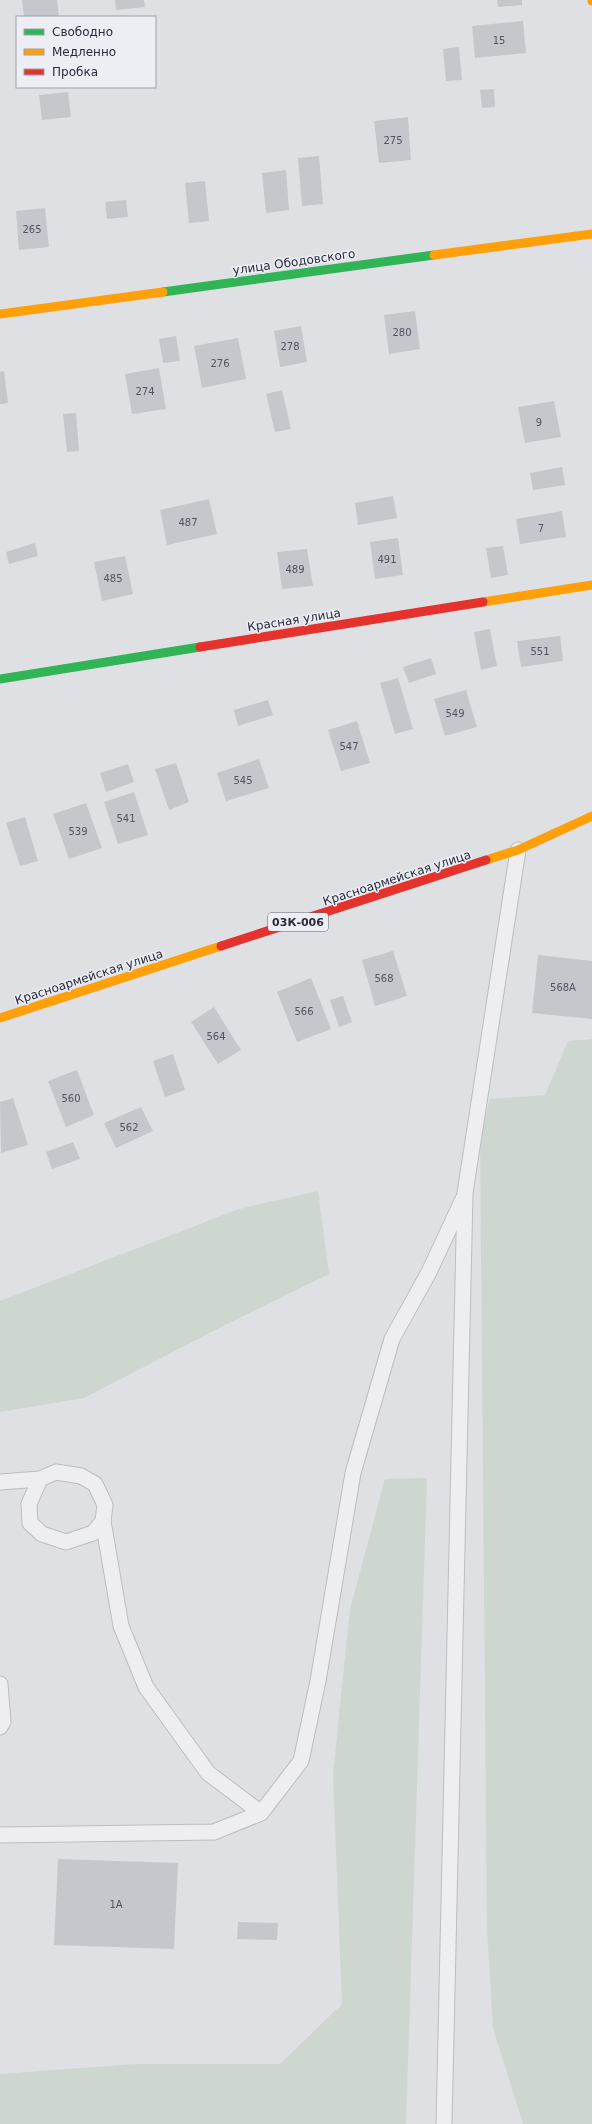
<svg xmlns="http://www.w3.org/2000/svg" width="592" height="2124" viewBox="0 0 592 2124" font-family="'DejaVu Sans',sans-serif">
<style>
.green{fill:#cdd7cf}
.building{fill:#c6c7cc}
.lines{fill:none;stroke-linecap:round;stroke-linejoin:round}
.lane-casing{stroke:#bbbdc1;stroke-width:17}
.lane{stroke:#eeeef1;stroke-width:15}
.fast{stroke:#30b455;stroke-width:9}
.slow{stroke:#ff9f0a;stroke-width:9}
.jam{stroke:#e5322d;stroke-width:9}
.labels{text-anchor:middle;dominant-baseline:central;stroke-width:3;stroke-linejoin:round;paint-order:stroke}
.number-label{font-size:10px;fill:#505462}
.shield{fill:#eceef4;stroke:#626673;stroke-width:1}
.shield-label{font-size:11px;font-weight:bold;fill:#272b3c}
.street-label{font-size:12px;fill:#272b3c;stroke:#eceef4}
</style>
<rect width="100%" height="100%" fill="#dee0e4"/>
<g class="green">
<polygon points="592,1039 592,2124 523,2124 493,2028 487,1929 480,1138 490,1099 545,1095 568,1041"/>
<polygon points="318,1191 329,1274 221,1327 84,1398 0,1412 0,1301 239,1209"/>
<polygon points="427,1478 406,2124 0,2124 0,2074 135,2064 280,2064 342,2004 333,1774 350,1609 385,1479"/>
</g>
<g class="building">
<polygon points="22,0 57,0 59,17 24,17"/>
<polygon points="115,0 144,0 145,7 116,10"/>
<polygon points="497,0 522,0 522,5 498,7"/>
<polygon points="523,21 526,53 475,58 472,26"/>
<polygon points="459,47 462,80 446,81 443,49"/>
<polygon points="494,89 495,107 482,108 480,90"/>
<polygon points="68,92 71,117 42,120 39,95"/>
<polygon points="408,117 411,160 379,163 374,121"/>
<polygon points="319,156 323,204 302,206 298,158"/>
<polygon points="286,170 289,210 266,213 262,173"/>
<polygon points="205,181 209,221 189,223 185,183"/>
<polygon points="126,200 128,217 107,219 105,202"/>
<polygon points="45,208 49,247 19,250 16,211"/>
<polygon points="415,311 420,349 389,354 384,315"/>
<polygon points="301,326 307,362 280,367 274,331"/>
<polygon points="176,336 180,361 163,363 159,339"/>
<polygon points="238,338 246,379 202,388 194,346"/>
<polygon points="159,368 166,409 132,414 125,374"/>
<polygon points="4,371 8,403 0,404 0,372"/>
<polygon points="282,390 291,429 275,432 266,394"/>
<polygon points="554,401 561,437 525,443 518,407"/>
<polygon points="76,413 79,451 67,452 63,414"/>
<polygon points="562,467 565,485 533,490 530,473"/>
<polygon points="393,496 397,518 358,525 355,503"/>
<polygon points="209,499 217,534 167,545 160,510"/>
<polygon points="562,511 566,537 520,544 516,519"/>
<polygon points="398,538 403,575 375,579 370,542"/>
<polygon points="35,543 38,556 9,564 6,552"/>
<polygon points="503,546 508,575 491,578 486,548"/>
<polygon points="307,549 313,586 282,589 277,552"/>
<polygon points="125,556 133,594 102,601 94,562"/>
<polygon points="490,629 497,666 481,670 474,632"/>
<polygon points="560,636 563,661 521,667 517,641"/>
<polygon points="431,658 436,674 409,683 403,667"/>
<polygon points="398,678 413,729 395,734 380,683"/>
<polygon points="466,690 477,727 445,736 434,699"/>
<polygon points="268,700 273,715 238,726 234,710"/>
<polygon points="357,721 370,763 341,771 328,730"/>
<polygon points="259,759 269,788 226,801 217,773"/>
<polygon points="176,763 189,802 169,810 155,769"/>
<polygon points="128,764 134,782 106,792 100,773"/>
<polygon points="134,792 148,835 118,844 104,802"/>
<polygon points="86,803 102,848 69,859 53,814"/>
<polygon points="25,817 38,861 20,866 6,823"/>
<polygon points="393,951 407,996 375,1006 362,960"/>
<polygon points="538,955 592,961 592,1019 532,1013"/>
<polygon points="311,978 331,1029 297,1042 277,992"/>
<polygon points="343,996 352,1022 339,1027 330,1000"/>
<polygon points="214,1007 241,1050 218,1064 191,1022"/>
<polygon points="173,1054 185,1090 165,1097 153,1061"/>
<polygon points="77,1070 94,1115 66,1127 48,1081"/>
<polygon points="13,1098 28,1145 1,1153 0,1102"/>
<polygon points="141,1107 153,1131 116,1148 104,1123"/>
<polygon points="73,1142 80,1159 52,1169 46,1152"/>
<polygon points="58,1859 178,1863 174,1949 54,1945"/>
<polygon points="238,1922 278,1923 277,1940 237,1939"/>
</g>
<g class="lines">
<defs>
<g id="lane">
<polyline points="40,1479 29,1504 30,1523 42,1534 66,1542 93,1533 103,1521"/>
<polyline points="0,1482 40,1479 56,1472 81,1476 95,1484 105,1505 103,1521 121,1626 146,1687 208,1773 261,1813"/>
<polyline points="0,1684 3,1722 0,1727"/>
<polyline points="0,1835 214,1832 261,1813 301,1761 318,1681 353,1473 392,1339 429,1272 463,1199"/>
<polyline points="444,2124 465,1193 518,850"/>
</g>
</defs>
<use href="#lane" class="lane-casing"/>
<use href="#lane" class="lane"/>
<g class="fast">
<polyline points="163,292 434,255"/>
<polyline points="0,679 200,647"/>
</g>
<g class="slow">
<polyline points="592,0 592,1"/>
<polyline points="434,255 592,234"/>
<polyline points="0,314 163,292"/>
<polyline points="483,602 592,585"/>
<polyline points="486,860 518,850 592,816"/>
<polyline points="0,1018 221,946"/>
</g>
<g class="jam">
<polyline points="200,647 483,602"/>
<polyline points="221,946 486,860"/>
</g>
</g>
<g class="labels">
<g class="number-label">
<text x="499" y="40">15</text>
<text x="393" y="140">275</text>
<text x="32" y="229">265</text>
<text x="402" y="332">280</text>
<text x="290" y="346">278</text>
<text x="220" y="363">276</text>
<text x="145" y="391">274</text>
<text x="539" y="422">9</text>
<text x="188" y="522">487</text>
<text x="541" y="528">7</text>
<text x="387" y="559">491</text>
<text x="295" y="569">489</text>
<text x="113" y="578">485</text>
<text x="540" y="651">551</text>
<text x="455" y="713">549</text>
<text x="349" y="746">547</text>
<text x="243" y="780">545</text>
<text x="126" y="818">541</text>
<text x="78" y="831">539</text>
<text x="384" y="978">568</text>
<text x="563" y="987">568А</text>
<text x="304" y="1011">566</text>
<text x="216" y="1036">564</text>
<text x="71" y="1098">560</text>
<text x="129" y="1127">562</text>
<text x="116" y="1904">1А</text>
</g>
<rect class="shield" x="268" y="913" width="60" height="18" rx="3"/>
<g class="shield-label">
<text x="298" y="922">03К-006</text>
</g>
<g class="street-label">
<text transform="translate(294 262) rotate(-8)">улица Ободовского</text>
<text transform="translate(294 620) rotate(-9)">Красная улица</text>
<text transform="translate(397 878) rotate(-18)">Красноармейская улица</text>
<text transform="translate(89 977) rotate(-18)">Красноармейская улица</text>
</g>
</g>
<rect x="16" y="16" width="140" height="72" fill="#eceef4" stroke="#9da0aa"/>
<rect x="24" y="29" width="20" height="6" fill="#30b455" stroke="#9da0aa"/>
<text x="52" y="36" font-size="12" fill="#272b3c">Свободно</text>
<rect x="24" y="49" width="20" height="6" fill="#ff9f0a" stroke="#9da0aa"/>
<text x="52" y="56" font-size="12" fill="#272b3c">Медленно</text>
<rect x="24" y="69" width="20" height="6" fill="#e5322d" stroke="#9da0aa"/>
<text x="52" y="76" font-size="12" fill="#272b3c">Пробка</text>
</svg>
